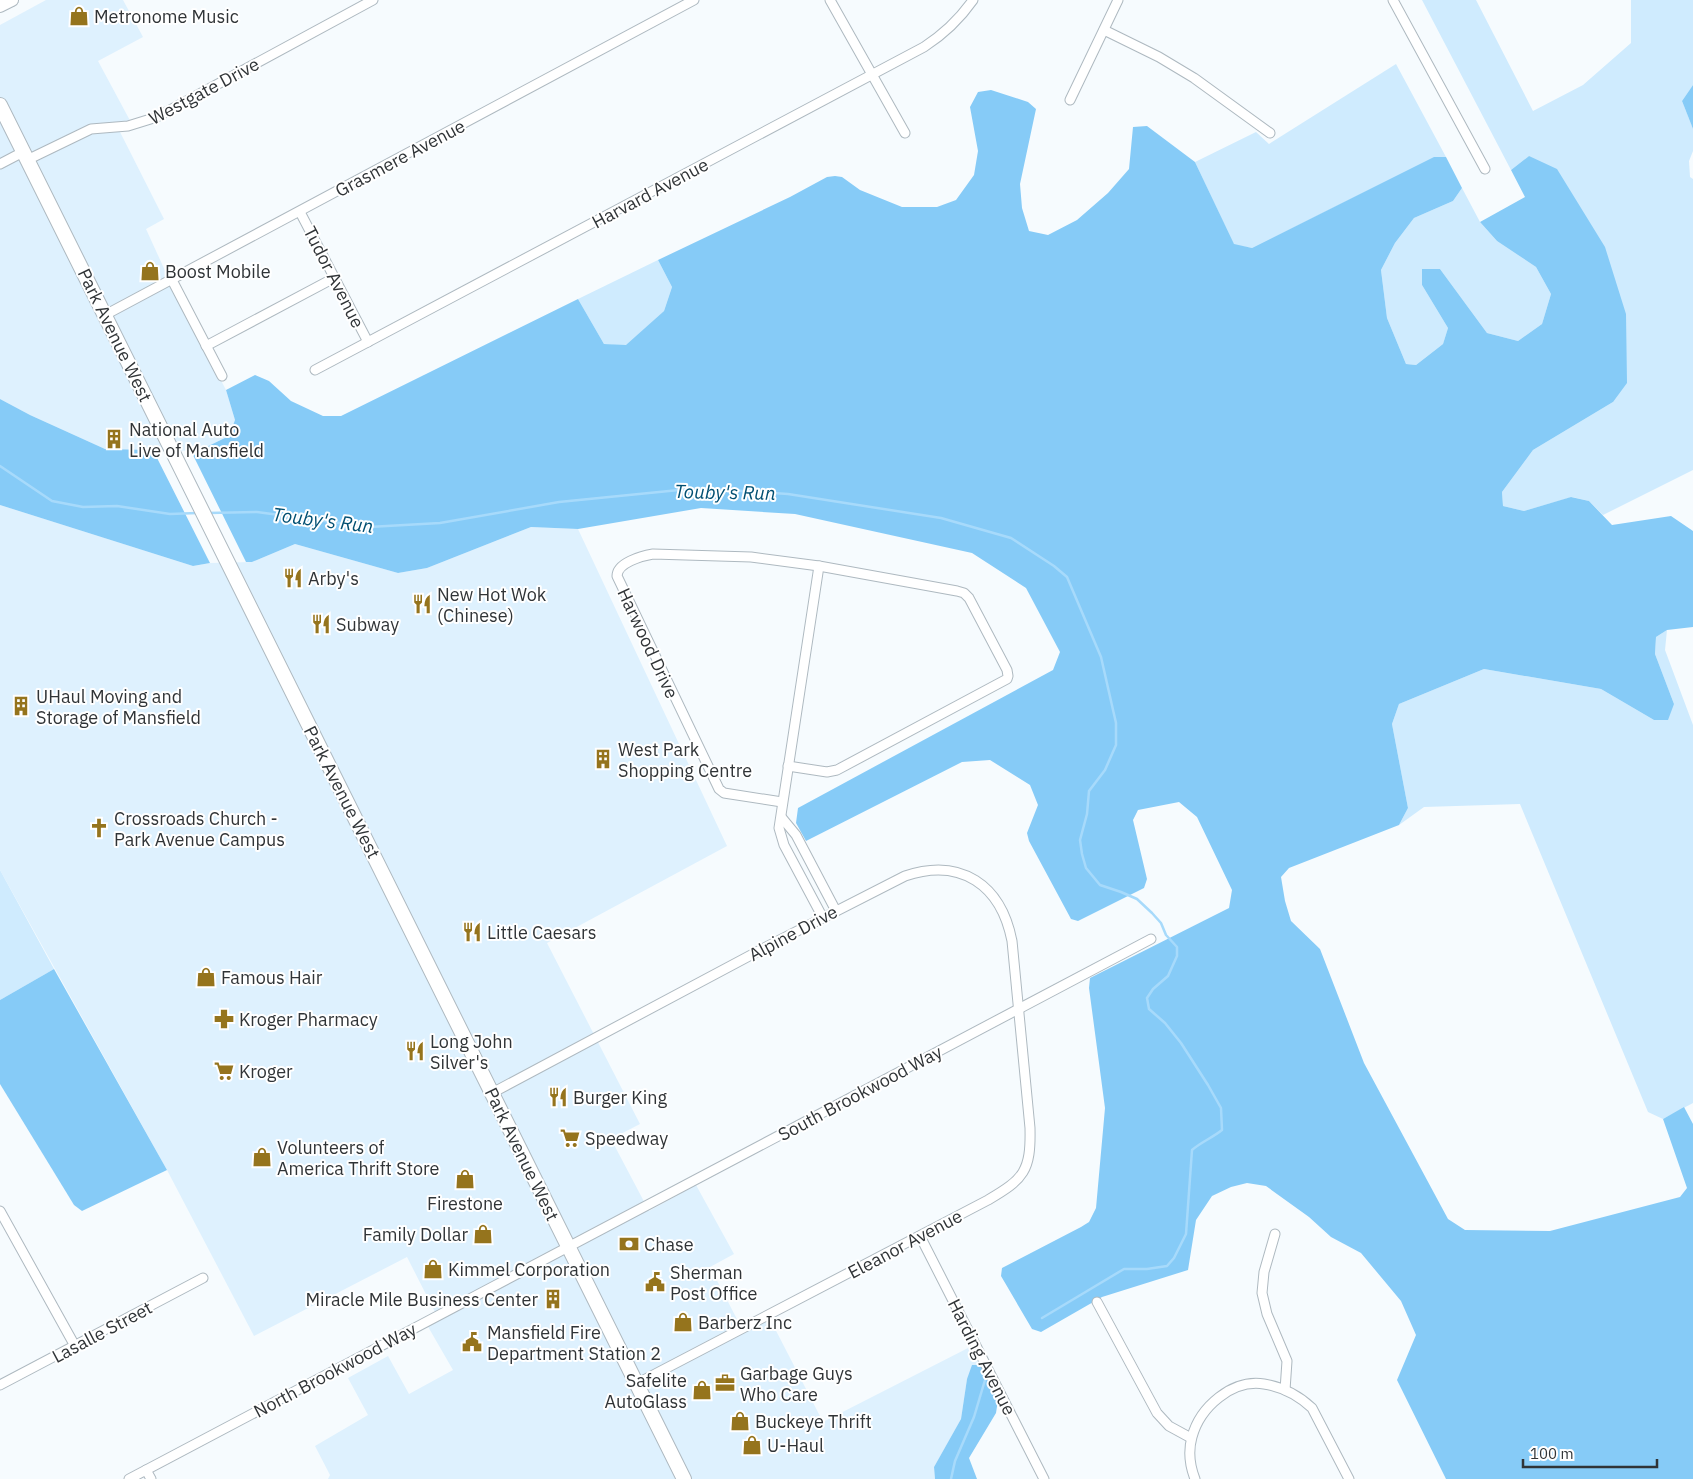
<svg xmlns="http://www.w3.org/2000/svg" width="1693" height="1479" viewBox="0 0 1693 1479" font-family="'IBM Plex Sans',sans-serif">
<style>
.built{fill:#def1fe}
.green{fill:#cfebfe}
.forest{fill:#86cbf7}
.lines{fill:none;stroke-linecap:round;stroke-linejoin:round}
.stream{stroke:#a7dafb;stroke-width:2.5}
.street-casing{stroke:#aeb9c0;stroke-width:11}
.secondary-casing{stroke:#aeb9c0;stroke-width:14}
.primary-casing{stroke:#aeb9c0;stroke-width:16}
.street{stroke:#fff;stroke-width:9}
.secondary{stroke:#fff;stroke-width:12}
.primary{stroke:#fff;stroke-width:14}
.labels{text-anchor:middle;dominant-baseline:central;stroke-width:4;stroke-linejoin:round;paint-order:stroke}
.poi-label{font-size:18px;fill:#303437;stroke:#fff;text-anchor:start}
.street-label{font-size:18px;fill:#303437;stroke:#fff}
.water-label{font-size:19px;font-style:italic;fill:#014f72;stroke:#fff}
</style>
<rect width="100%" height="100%" fill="#f6fbfe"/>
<g class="built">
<polygon points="46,0 123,0 143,37 98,61 134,128 120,132 164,219 146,229 167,275 226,390 235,420 229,436 198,451 105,449 30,415 0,399 0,25"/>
<polygon points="0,505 193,566 210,563 252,562 295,544 398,573 427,568 531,527 578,529 727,846 547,943 640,1124 611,1139 649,1211 696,1185 734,1254 710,1267 740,1325 745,1333 770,1319 823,1422 972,1346 981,1365 967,1379 961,1419 934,1467 935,1479 328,1479 330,1475 315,1446 368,1415 348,1378 388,1356 409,1394 453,1370 423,1318 435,1312 407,1257 254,1336 167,1170 0,870"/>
</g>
<g class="green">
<polygon points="1422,0 1476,0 1533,111 1583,85 1631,43 1631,0 1693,0 1693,85 1682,101 1693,129 1693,151 1689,161 1690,177 1693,179 1693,470 1603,515 1589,501 1572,497 1524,511 1503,506 1502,492 1533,450 1613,402 1529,156 1511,170"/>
<polygon points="1396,64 1446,157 1434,158 1252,248 1234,245 1195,162 1256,132 1269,144"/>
<polygon points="1462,188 1480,222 1497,241 1536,267 1551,294 1542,324 1518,341 1487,333 1440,269 1422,285 1448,328 1443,344 1416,365 1406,364 1387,318 1381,270 1395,243 1414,218 1453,201"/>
<polygon points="658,260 672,287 664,311 626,346 604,344 578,299"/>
<polygon points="1667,630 1665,650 1693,725 1693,1103 1663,1119 1648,1112 1520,804 1424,807 1399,825 1408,808 1392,724 1399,704 1484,669 1601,689 1654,720 1674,704 1655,654 1656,637"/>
<polygon points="0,870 54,969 0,1000"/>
</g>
<g class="forest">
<polygon points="1693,85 1693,129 1682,101"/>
<polygon points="991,90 1028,102 1036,109 1020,184 1022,208 1029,231 1048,235 1077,220 1108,193 1129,169 1133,127 1147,126 1195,162 1234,244 1252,248 1434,157 1446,157 1462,188 1453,201 1414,218 1395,243 1381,270 1387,318 1406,364 1416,365 1443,344 1448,328 1422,285 1422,269 1440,269 1487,333 1518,341 1542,324 1551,294 1536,267 1497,241 1480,222 1525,197 1511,170 1529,156 1557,169 1605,247 1626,314 1627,383 1613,402 1533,450 1502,492 1503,506 1524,511 1571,497 1589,501 1612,525 1671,516 1693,531 1693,627 1667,630 1656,637 1655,654 1674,704 1668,720 1654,720 1601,689 1484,669 1399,704 1392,724 1408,808 1399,825 1289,868 1281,877 1285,901 1291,921 1320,949 1364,1063 1448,1219 1465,1230 1550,1231 1680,1197 1687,1188 1663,1119 1684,1107 1693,1124 1693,1479 1446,1479 1397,1380 1416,1335 1401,1301 1361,1253 1331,1237 1309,1217 1266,1186 1247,1183 1231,1187 1212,1196 1196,1220 1188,1270 1102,1297 1041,1332 1032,1329 1001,1276 1002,1268 1081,1227 1089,1222 1096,1208 1105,1108 1089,988 1090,978 1229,908 1232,890 1197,817 1179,802 1138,810 1133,820 1147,879 1144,888 1078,921 1071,919 1029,841 1027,833 1038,805 1030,785 990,760 962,762 806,841 796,823 798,808 1053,670 1060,652 1026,588 972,553 795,514 701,508 578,529 531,527 427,568 398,573 295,544 252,562 246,562 191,451 198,451 229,436 235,420 226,390 255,375 269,381 291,401 323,416 341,416 578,299 604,344 626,345 664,311 672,287 658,260 790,197 827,177 835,176 842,177 860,190 902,207 937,207 956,200 974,175 978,151 970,107 978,92"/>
<polygon points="0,399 30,415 105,449 153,450 210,563 193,566 0,505"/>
<polygon points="54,969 167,1170 82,1211 74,1205 0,1084 0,1000"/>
<polygon points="972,1365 981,1365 998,1400 996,1413 969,1458 977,1479 935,1479 934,1467 961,1419 967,1379"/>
</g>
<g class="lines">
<g class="stream">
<polyline points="0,466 52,501 83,507 117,506 170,514 197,513"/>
<path d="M 208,513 L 257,512 L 369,527 L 440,523 L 559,502 L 699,488 L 788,494 L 941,518 L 1011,538 L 1054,566 L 1067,577 L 1101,657 L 1116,723 L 1116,745 L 1105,770 L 1089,791 L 1087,814 L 1080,840 L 1082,854 L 1086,868 L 1100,885 L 1121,892 L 1137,899 L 1152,913 L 1161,923 L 1166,935 L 1177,947 L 1177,956 L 1168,976 L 1153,989 L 1147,998 L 1149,1009 L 1165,1023 L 1181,1043 L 1208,1085 L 1221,1108 L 1222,1130 C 1212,1138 1201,1142 1192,1150 L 1186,1234 L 1174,1258 L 1167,1266 L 1147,1269 L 1124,1269 L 1042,1318"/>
<polyline points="951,1479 955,1461 974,1417 985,1380"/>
</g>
<defs>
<g id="street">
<polyline points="830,0 905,133"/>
<polyline points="1393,0 1485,169"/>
<polyline points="1104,30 1159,57 1194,78 1270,133"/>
<polyline points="1070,100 1118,0"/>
<polyline points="27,160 91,129 128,126 157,117 373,0"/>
<polyline points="0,164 23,152"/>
<polyline points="300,212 368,342"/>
<polyline points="172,280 222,376"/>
<polyline points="105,315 694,0"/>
<polyline points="206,346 334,278"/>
<path d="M 315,370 L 924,47 C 944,34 959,20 973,0"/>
<polyline points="819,566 779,828 784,845 823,918"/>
<path d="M 782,802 L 724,793 L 719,789 L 617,576 C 617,563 641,556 653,554 L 751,557 L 819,566 L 957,591 L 964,593 L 969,598 L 1007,670 L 1008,676 L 1007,679 L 837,770 L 827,772 L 788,766"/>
<polyline points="782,818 796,835 836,911"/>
<path d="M 492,1093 L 766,947 L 905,876 C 961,857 1001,885 1012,941 L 1030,1128 C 1031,1171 1024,1179 988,1200 L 636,1384"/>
<polyline points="0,1211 75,1346"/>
<polyline points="1275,1234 1264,1272 1262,1293 1267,1314 1287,1361 1285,1390"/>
<polyline points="920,1236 1044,1479"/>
<polyline points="1097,1302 1157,1413 1169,1426 1191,1438"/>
<polyline points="0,1385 203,1278"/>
<polyline points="146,1470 151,1479"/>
<polyline points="129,1479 1151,939"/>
<path d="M 1195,1479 C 1190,1466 1188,1451 1192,1437 C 1200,1407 1232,1379 1264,1384 C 1283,1387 1298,1395 1312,1408 L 1349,1479"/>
</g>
<polyline id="secondary" points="0,6 12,0"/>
<polyline id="primary" points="0,105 684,1479"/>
</defs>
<use href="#street" class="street-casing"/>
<use href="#secondary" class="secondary-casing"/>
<use href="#primary" class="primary-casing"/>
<use href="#street" class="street"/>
<use href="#secondary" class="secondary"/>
<use href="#primary" class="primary"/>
</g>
<defs>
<symbol id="shop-bare" viewBox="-9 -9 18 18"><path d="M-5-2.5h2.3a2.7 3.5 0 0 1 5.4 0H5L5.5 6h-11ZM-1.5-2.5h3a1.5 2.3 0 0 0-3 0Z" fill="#95741d" stroke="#fff" stroke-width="2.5" paint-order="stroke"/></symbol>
<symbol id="building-bare" viewBox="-9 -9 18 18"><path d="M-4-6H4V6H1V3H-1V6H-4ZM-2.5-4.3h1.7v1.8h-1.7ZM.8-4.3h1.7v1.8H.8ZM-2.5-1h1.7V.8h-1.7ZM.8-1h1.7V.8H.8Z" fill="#95741d" stroke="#fff" stroke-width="2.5" paint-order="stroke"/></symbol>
<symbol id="restaurant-bare" viewBox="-9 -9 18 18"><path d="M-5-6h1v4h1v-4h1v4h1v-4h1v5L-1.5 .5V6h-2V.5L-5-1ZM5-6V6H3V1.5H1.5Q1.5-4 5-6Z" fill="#95741d" stroke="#fff" stroke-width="2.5" paint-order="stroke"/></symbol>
<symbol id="church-bare" viewBox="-9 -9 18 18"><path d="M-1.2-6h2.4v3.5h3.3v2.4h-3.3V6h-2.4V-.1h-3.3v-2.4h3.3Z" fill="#95741d" stroke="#fff" stroke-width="2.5" paint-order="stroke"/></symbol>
<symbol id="pharmacy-bare" viewBox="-9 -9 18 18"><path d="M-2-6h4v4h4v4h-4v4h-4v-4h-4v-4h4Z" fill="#95741d" stroke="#fff" stroke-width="2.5" paint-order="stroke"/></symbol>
<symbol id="supermarket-bare" viewBox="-9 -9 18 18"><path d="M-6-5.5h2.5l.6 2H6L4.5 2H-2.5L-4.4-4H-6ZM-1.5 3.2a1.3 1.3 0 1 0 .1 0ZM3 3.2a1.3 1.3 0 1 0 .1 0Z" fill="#95741d" stroke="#fff" stroke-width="2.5" paint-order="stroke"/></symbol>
<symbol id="bank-bare" viewBox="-9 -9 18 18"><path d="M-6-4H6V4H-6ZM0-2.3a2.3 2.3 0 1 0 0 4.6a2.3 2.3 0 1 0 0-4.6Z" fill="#95741d" stroke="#fff" stroke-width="2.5" paint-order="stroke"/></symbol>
<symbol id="civic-bare" viewBox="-9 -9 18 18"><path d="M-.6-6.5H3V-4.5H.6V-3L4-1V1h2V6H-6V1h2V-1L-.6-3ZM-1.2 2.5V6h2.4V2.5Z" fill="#95741d" stroke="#fff" stroke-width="2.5" paint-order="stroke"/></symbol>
<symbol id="office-bare" viewBox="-9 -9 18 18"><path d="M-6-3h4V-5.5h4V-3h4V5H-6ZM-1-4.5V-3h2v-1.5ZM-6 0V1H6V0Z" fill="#95741d" stroke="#fff" stroke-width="2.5" paint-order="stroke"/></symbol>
</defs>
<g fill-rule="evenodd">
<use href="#shop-bare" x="65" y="2" width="28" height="28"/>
<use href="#shop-bare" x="136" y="257" width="28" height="28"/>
<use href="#building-bare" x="100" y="425" width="28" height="28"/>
<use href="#restaurant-bare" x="279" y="564" width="28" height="28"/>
<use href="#restaurant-bare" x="408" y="590" width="28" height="28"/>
<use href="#restaurant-bare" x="307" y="610" width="28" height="28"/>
<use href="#building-bare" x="7" y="692" width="28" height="28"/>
<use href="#building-bare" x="589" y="745" width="28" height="28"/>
<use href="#church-bare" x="85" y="814" width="28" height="28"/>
<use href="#restaurant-bare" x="458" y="918" width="28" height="28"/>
<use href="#shop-bare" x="192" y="963" width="28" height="28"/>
<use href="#pharmacy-bare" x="210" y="1005" width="28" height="28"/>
<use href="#restaurant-bare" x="401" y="1037" width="28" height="28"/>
<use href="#supermarket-bare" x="210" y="1057" width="28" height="28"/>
<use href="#restaurant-bare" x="544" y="1083" width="28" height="28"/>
<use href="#supermarket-bare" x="556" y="1124" width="28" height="28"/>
<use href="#shop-bare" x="248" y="1143" width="28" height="28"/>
<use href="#shop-bare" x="451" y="1165" width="28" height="28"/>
<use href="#shop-bare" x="469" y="1220" width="28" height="28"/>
<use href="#bank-bare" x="615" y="1230" width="28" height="28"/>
<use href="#shop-bare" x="419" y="1255" width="28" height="28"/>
<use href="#civic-bare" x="641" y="1268" width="28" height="28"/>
<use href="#building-bare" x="539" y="1285" width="28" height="28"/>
<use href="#shop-bare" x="669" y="1308" width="28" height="28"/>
<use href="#civic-bare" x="458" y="1328" width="28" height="28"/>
<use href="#office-bare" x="711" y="1369" width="28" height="28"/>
<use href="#shop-bare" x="688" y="1376" width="28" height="28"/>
<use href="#shop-bare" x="726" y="1407" width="28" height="28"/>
<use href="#shop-bare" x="738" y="1431" width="28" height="28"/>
</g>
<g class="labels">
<g class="poi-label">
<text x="94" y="16">Metronome Music</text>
<text x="165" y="271">Boost Mobile</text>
<text x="129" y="429">National Auto<tspan x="129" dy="21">Live of Mansfield</tspan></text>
<text x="308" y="578">Arby's</text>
<text x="437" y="594">New Hot Wok<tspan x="437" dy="21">(Chinese)</tspan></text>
<text x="336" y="624">Subway</text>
<text x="36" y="696">UHaul Moving and<tspan x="36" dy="21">Storage of Mansfield</tspan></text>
<text x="618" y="749">West Park<tspan x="618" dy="21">Shopping Centre</tspan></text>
<text x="114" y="818">Crossroads Church -<tspan x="114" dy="21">Park Avenue Campus</tspan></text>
<text x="487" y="932">Little Caesars</text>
<text x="221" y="977">Famous Hair</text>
<text x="239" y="1019">Kroger Pharmacy</text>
<text x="430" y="1041">Long John<tspan x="430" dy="21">Silver's</tspan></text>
<text x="239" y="1071">Kroger</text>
<text x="573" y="1097">Burger King</text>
<text x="585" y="1138">Speedway</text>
<text x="277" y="1147">Volunteers of<tspan x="277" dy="21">America Thrift Store</tspan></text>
<text x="465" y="1203" text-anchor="middle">Firestone</text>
<text x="468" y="1234" text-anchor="end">Family Dollar</text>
<text x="644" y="1244">Chase</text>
<text x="448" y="1269">Kimmel Corporation</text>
<text x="670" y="1272">Sherman<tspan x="670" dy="21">Post Office</tspan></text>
<text x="538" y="1299" text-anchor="end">Miracle Mile Business Center</text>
<text x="698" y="1322">Barberz Inc</text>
<text x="487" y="1332">Mansfield Fire<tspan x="487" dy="21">Department Station 2</tspan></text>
<text x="740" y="1373">Garbage Guys<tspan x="740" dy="21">Who Care</tspan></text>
<text x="687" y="1380" text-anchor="end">Safelite<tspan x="687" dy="21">AutoGlass</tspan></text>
<text x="755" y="1421">Buckeye Thrift</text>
<text x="767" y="1445">U-Haul</text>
</g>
<g class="street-label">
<text transform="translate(204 91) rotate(-28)">Westgate Drive</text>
<text transform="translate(400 158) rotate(-28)">Grasmere Avenue</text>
<text transform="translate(650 193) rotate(-28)">Harvard Avenue</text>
<text transform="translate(334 277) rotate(63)">Tudor Avenue</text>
<text transform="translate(115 335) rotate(64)">Park Avenue West</text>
<text transform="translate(648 643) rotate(65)">Harwood Drive</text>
<text transform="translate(342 792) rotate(63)">Park Avenue West</text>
<text transform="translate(793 933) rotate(-28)">Alpine Drive</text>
<text transform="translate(860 1093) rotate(-28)">South Brookwood Way</text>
<text transform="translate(522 1154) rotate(64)">Park Avenue West</text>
<text transform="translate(905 1244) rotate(-28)">Eleanor Avenue</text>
<text transform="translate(102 1332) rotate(-28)">Lasalle Street</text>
<text transform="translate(982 1357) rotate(63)">Harding Avenue</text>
<text transform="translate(335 1370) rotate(-28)">North Brookwood Way</text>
</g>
<g class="water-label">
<text transform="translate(725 492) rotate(1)">Touby's Run</text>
<text transform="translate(323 520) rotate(7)">Touby's Run</text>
</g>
</g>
<path d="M1523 1459v8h134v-8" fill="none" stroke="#303437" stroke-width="2.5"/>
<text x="1530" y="1459" font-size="15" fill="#303437" stroke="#ffffff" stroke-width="4" paint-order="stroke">100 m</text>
</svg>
